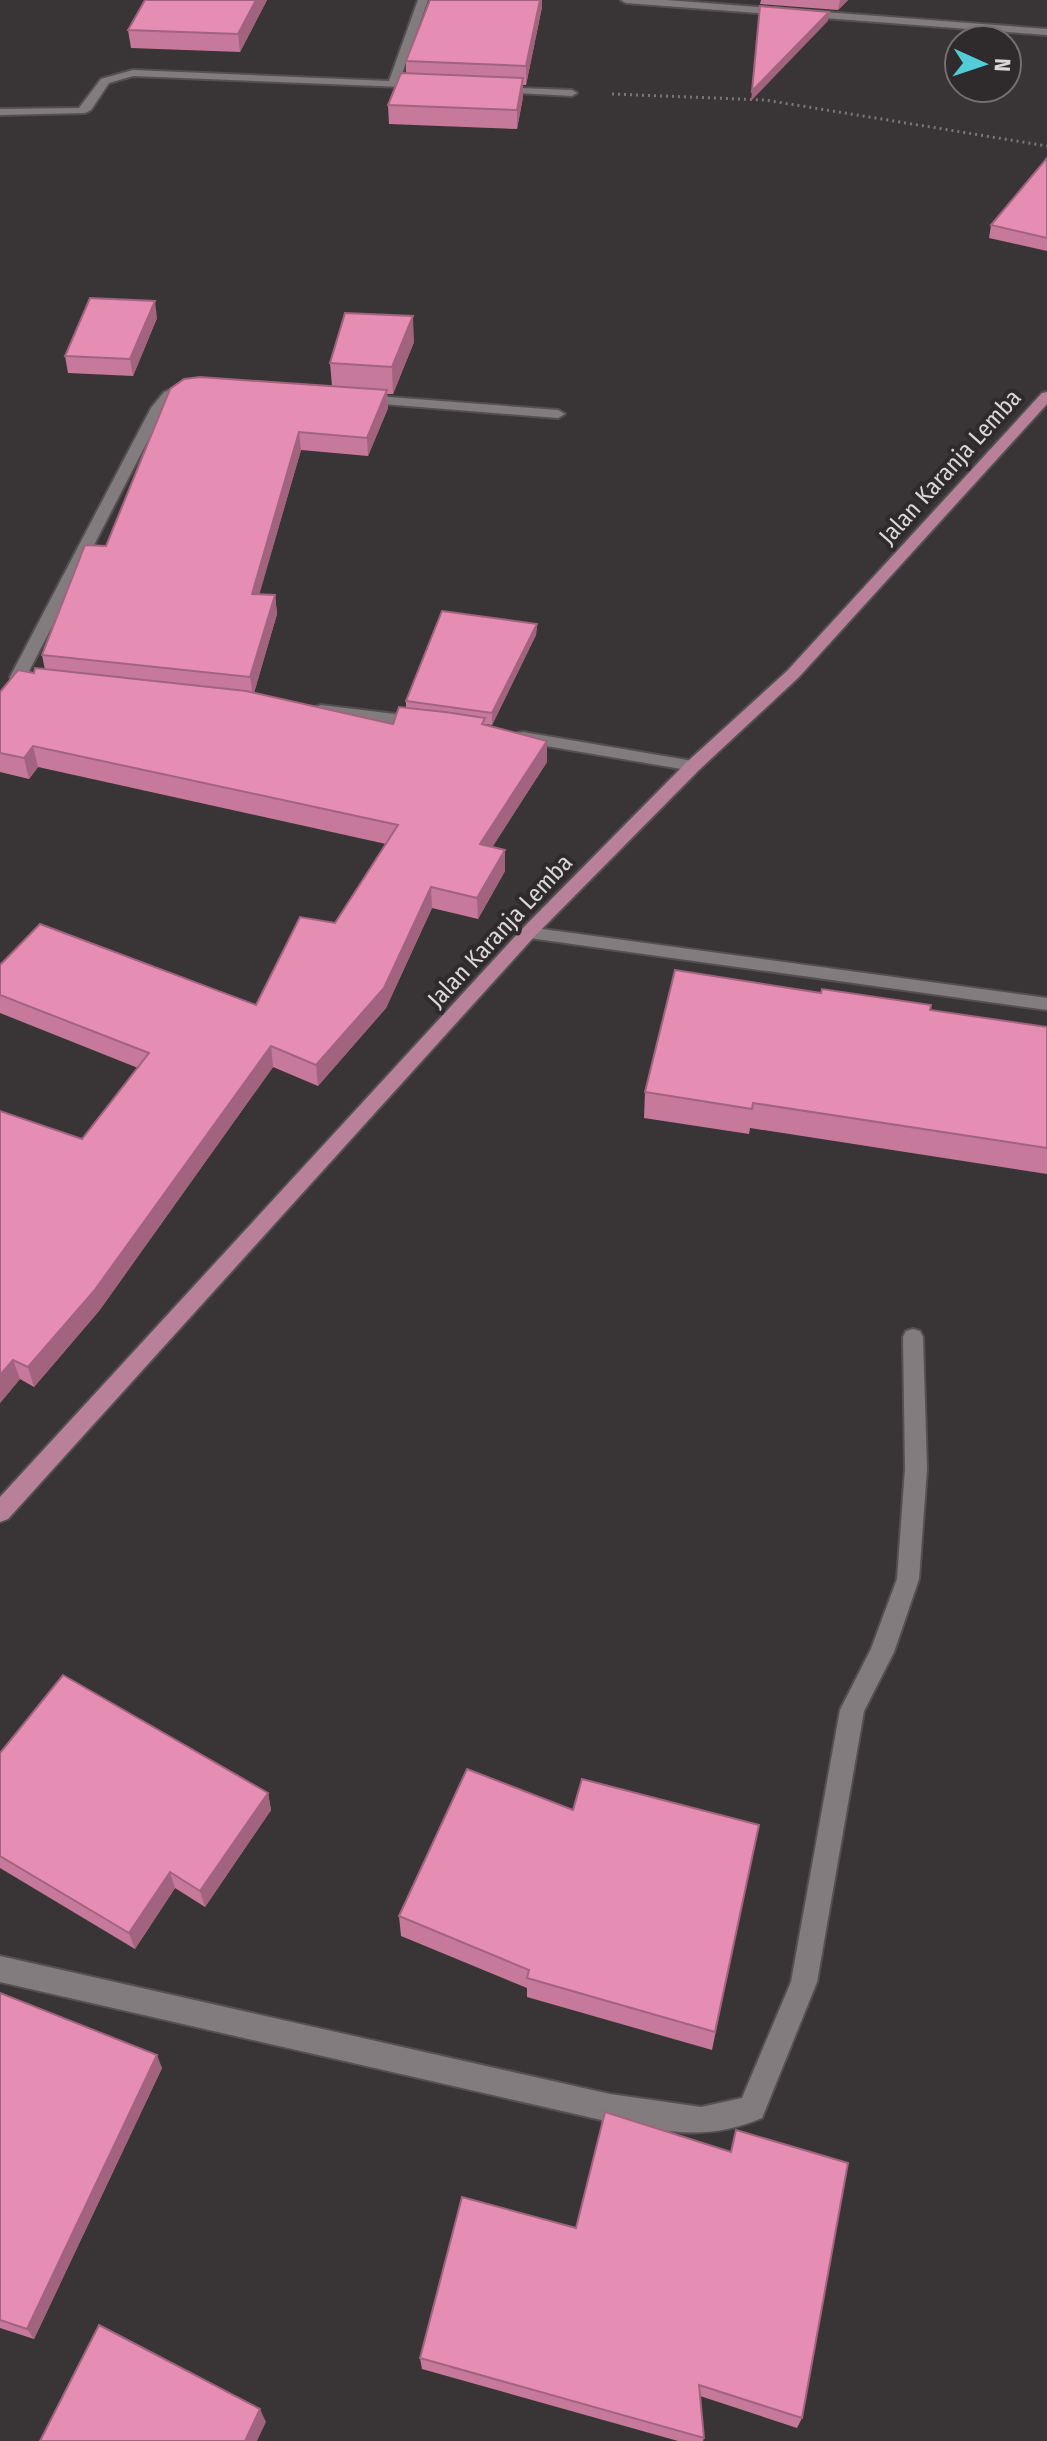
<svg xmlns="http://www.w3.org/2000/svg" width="1047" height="2441" viewBox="0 0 1047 2441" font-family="'Fira Sans Condensed',sans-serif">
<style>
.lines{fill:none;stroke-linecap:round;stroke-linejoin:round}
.lane-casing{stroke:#545051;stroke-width:4}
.street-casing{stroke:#545051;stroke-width:4}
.primary-casing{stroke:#545051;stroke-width:4}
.path{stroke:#7b7778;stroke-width:3;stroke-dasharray:2 4;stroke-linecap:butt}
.lane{fill:#827c7e;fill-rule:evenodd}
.street{fill:#827c7e;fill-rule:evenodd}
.primary{fill:#b88199;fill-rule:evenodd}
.wall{fill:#c6799b}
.shaded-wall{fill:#a1637e}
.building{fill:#e68db4;stroke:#a1637e;stroke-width:2}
.labels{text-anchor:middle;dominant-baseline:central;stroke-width:8;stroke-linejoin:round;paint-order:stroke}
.street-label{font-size:24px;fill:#dad7d8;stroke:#2f2a2c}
</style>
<rect width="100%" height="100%" fill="#393436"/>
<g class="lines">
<defs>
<polygon id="lane" points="528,927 1047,998 1047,1010 522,937 519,933 522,929"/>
<g id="street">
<polygon points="418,0 428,0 399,82 423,83 428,86 427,88 133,76 109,83 91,110 85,113 0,115 0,109 79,108 101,79 133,70 389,81"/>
<polygon points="621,0 666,0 1047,29 1047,35 626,3"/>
<polygon points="494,87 572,90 577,93 572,96 498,92 494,91"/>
<polygon points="182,385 194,388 174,398 164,409 26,677 18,682 12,680 10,677 151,408 164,392"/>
<polygon points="363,395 558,410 565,414 558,418 358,402 358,396"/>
<polygon points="321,705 420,717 428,722 420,727 315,713 315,707"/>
<polygon points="523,732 693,761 701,766 693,771 517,741 517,733"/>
<path d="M 913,1329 L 920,1331 L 923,1337 L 927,1469 L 919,1579 L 894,1652 L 864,1711 L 817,1982 L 762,2118 C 706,2142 667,2131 610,2122 L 0,1982 L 0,1956 L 610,2094 L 701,2107 L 742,2098 L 791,1982 L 840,1710 L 871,1649 L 897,1579 L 905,1469 L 903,1337 L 906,1331 Z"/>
</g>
<polygon id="primary" points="1047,392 1047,404 799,677 699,770 534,937 8,1519 0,1522 0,1497 522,929 687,762 787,671 1042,393"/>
</defs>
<use href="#lane" class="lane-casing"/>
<use href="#street" class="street-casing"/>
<use href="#primary" class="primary-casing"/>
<polyline class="path" points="612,94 765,100 1047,146"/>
<use href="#lane" class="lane"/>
<use href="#street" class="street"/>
<use href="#primary" class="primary"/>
</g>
<g class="wall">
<polygon points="145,0 267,0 240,52 131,48 128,30"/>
<polygon points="761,0 848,0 838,10 760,4"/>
<polygon points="542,7 526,85 523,85 523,97 517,129 389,124 388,105 406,73 406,61"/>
<polygon points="1047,158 1047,251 989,238 991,225"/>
<polygon points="157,318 133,376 68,373 65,356"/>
<polygon points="414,342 393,394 387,394 388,408 368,456 301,450 259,594 275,595 277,614 254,693 393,724 406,708 406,701 537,624 536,635 492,725 485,724 485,725 547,762 492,847 505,850 505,871 478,919 432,908 386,1008 318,1086 273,1067 99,1311 34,1387 20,1379 0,1403 0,1111 82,1139 138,1068 0,1013 0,965 256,1005 335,923 386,844 38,767 29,779 0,772 0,692 34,673 45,670 42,655 106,546 332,386 330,363"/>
<polygon points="930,1010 1047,1027 1047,1174 750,1128 749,1134 644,1118 645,1092"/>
<polygon points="0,1753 268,1793 271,1810 205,1907 175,1888 135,1949 0,1868"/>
<polygon points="573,1810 759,1825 712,2050 527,1997 527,1988 401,1936 399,1916"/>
<polygon points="0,1993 162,2068 34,2339 0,2328"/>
<polygon points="462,2197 802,2418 797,2428 700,2396 704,2438 703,2441 678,2441 422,2369 420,2358"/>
</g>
<g class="shaded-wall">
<polygon points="256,0 267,0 240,52 238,34"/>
<polygon points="540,0 542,0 542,7 526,85 526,66"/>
<polygon points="840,0 848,0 838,10"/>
<polygon points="829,12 828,21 751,101 752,91"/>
<polygon points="523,78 523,97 517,129 517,110"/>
<polygon points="155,301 157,318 133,376 130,359"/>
<polygon points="413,316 414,342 393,394 392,367"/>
<polygon points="387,390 388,408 368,456 367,438"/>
<polygon points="299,432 301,450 254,613 252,594"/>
<polygon points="275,595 277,614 253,696 250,677"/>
<polygon points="537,624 536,635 492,725 492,713"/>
<polygon points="547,741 547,762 481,865 480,844"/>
<polygon points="33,746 38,767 29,779 24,758"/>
<polygon points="505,850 505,871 478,919 477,898"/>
<polygon points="431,887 432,908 386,1008 318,1086 316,1065"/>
<polygon points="271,1046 273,1067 99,1311 34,1387 28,1367"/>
<polygon points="13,1360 20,1379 0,1403 0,1375"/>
<polygon points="268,1793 271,1810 205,1907 200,1891"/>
<polygon points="170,1872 175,1888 135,1949 129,1933"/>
<polygon points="157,2055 162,2068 34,2339 27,2329"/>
<polygon points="260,2409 266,2422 257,2441 245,2441"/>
</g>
<g class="building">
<polygon points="145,0 256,0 238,34 128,30"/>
<polygon points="430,0 540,0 526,66 406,61"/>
<polygon points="760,6 829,12 752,91"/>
<polygon points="401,73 523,78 517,110 388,105"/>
<polygon points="1047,158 1047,238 991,225"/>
<polygon points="90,298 155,301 130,359 65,356"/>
<polygon points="345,313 413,316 392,367 330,363"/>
<polygon points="200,377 387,390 367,438 299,432 252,594 275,595 250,677 42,655 85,545 106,546 170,389 184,379"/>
<polygon points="442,611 537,624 492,713 406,701"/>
<polygon points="35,668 246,691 393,724 399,707 445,712 485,718 482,724 547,741 480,844 505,850 477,898 431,887 384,988 316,1065 271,1046 94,1291 28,1367 13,1360 0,1375 0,1111 82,1139 149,1053 0,995 0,965 40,924 256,1005 300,917 335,923 398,825 33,746 24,758 0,753 0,692 18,670 34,673"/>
<polygon points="675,970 821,993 822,989 931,1005 930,1010 1047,1027 1047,1148 753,1103 752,1109 645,1092"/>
<polygon points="63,1675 268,1793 200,1891 170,1872 129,1933 0,1856 0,1753"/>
<polygon points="467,1769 573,1810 582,1779 759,1825 715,2032 527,1978 529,1970 399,1916"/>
<polygon points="0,1993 157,2055 27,2329 0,2320"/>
<polygon points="605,2112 731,2152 736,2130 848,2163 802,2418 699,2385 704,2438 420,2358 462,2197 576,2228"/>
<polygon points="99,2325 260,2409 245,2441 40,2441"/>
</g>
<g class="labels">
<g class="street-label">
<text transform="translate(950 467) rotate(-48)">Jalan Karanja Lemba</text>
<text transform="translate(500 931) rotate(-47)">Jalan Karanja Lemba</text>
</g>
</g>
<g transform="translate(983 64) rotate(93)"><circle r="38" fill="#2f2a2c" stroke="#736f71" stroke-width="2"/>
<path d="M0-6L14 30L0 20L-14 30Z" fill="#52ccd6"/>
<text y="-12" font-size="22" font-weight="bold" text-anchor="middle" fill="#dad7d8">N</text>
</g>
</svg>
